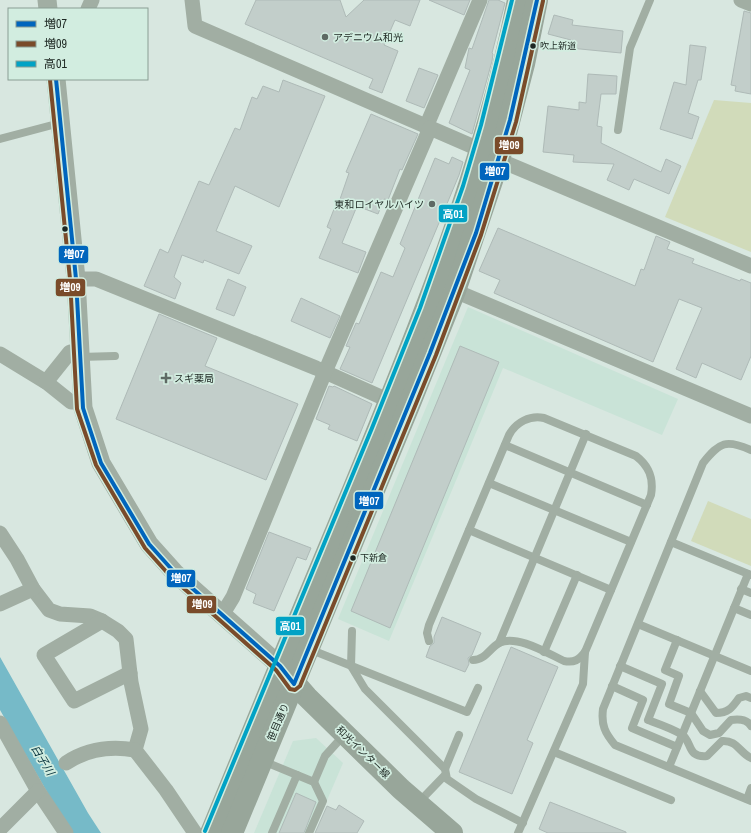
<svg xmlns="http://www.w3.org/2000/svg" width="751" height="833" viewBox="0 0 751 833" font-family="'Archivo Narrow','Noto Sans JP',sans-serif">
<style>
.built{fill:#c9e3d7}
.green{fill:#d1dbba}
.water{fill:#76bac8}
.building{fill:#c2ceca;stroke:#aebab7}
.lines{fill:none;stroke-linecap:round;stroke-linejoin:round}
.service{stroke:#a1aea3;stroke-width:8}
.minor{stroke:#a1aea3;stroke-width:15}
.tertiary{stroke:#a1aea3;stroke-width:19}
.primary{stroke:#98a69a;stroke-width:22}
.bus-1-casing{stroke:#d2ede0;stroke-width:7}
.bus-2-casing{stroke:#d2ede0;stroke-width:7}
.bus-3-casing{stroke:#d2ede0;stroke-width:7}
.bus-1{stroke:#0065bd;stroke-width:4}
.bus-2{stroke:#7a4b2a;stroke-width:4}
.bus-3{stroke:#01a2c5;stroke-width:4}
.poi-dot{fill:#5e6a64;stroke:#d2ede0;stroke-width:1.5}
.bus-dot{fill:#1d2722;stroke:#d2ede0;stroke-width:1.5}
.labels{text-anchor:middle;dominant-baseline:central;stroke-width:3.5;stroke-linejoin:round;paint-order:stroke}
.bus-label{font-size:9px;fill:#1d2722;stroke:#d2ede0;text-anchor:start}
.poi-label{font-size:10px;fill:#1d2722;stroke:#d2ede0;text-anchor:start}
.street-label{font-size:10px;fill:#1d2722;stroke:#d2ede0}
.water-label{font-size:11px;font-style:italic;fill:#08343e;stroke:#d2ede0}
.line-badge{stroke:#d2ede0;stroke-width:1.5}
.badge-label{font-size:11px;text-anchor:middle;font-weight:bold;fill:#fff}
</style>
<rect width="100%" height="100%" fill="#d8e7e0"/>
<g class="built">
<polygon points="468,307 678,399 662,435 503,368 389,641 338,619"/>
<polygon points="316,738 343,763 313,833 254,833 293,741"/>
</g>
<g class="green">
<polygon points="714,100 751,103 751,252 665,217"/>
<polygon points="708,501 751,519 751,566 691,541"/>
</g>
<polygon class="water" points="0,657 88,813 101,833 71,833 66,825 0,710"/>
<g class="building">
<polygon points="256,0 340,0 346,17 364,0 420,0 410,26 395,20 384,45 398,51 382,93 369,88 373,79 245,24"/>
<polygon points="429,0 470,0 464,15"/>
<polygon points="489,0 498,0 505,3 492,53 493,54 492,61 472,134 449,123 470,70 465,68 469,48 472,49"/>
<polygon points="744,11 751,13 751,94 735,91 736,86 731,85"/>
<polygon points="554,15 573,20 572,25 623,31 621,53 570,48 571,40 548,34"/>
<polygon points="690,45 706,47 701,80 698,80 688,113 699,117 692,139 660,129 674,82 686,85"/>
<polygon points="419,68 438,75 424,108 406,101"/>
<polygon points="588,74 617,76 616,94 601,94 597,126 602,127 601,143 661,172 666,159 681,166 669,194 634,179 629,190 607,180 614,164 573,162 574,155 543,152 548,106 579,110 579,102 586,103"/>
<polygon points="283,80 325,96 279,207 235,186 216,231 252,246 239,274 204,260 203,263 182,255 174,277 181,283 175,299 144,286 160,249 168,253 199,181 209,185 235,128 240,130 252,97 257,99 263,86 279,92"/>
<polygon points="371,114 418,134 402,170 400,169 388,200 384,199 378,214 357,206 342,243 366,252 358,273 319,258 331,229 327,227 336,204 338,205 349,173 346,172"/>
<polygon points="452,157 463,162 459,175 372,383 340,369 350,347 346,346 356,323 359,324 381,272 393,277 405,248 400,244 435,158 449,164"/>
<polygon points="498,228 635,286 641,269 644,270 656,236 670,242 667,249 694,259 692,263 740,281 741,279 751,283 751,356 741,380 702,363 696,378 676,369 702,308 679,299 653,362 494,293 500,280 479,271"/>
<polygon points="228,279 246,287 234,316 216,309"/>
<polygon points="301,298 340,316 330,338 291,321"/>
<polygon points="159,314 217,338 205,366 298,404 266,480 116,419"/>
<polygon points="460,346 499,362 390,628 351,611"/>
<polygon points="329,386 333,387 334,386 372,404 357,441 328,429 330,425 316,419"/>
<polygon points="269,532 311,548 306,560 297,557 274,611 253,603 256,594 246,589"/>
<polygon points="442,617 481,633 472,655 468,658 469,664 465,672 426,657 430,646 434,643 434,637"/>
<polygon points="511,647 558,667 527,740 533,743 512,794 459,772"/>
<polygon points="296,793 316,802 304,833 279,833"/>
<polygon points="550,802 626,832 626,833 548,833 539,829"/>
<polygon points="339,805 364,821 357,833 315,833 327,806 336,810"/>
</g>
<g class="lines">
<g class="service">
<polyline points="618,130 630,48 650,0"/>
<polyline points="0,139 60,123"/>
<polyline points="80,357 115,356"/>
<polyline points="505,445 647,505"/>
<path d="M 751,450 C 726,439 720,442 703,463 L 603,709 C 601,725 605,733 615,745 L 751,801"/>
<polyline points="489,483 631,542"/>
<polyline points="469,530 611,590"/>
<polyline points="671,542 751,575"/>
<polyline points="741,589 751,593"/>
<polyline points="734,608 751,615"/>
<polyline points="638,624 751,671"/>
<polyline points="352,631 351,666 365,689 445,769"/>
<path d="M 677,640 L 665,670 L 679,676 L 669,704 L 691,713 L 703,731 L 710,735 L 719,733 L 731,720 C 738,719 747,719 751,726"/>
<path d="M 429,641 L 427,633 L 429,625 L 509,435 C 516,422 530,415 544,418 L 636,456 C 649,466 654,478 651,495 L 585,652 C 579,660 574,663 564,661 C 547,653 516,634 499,643 C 489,649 485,660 473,660"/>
<polyline points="499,643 586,434"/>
<polyline points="309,649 467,712 478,688"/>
<polyline points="544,652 577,575"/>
<path d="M 620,666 L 662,684 L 648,720 C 659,724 671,728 681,734 C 693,741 686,758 707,756 L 722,741 C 737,740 739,752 751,758"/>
<polyline points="612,686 643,700 632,728 677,747"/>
<path d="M 700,691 L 716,713 C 728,713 732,708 739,698 L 746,696 L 751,698"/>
<polyline points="459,735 445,769 447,779 476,799 523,823"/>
<polyline points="554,752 671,800"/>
<polyline points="263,761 297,775 272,833"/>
<polyline points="669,767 748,574"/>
<polyline points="297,775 314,782 323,801 309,833"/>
<polyline points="314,782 325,756 344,735"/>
<polyline points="747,799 751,788"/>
<polyline points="418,803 445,775"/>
<polyline points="518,833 583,684 585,652"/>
</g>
<g class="minor">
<polyline points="192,0 195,26 481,150 499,160 751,266"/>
<polyline points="741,0 751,4"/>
<polyline points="88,9 92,0"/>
<polyline points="426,127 480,0"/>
<polyline points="76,279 96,279 316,368 390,401"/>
<polyline points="455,291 751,416"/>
<polyline points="0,354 46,382 71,402 83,402"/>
<polyline points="46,382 70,352 80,350"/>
<polyline points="0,533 17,559 33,589 49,610 60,614 90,616 102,621 118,631 126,639 131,682 141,729 135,750 166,790 195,833"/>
<polyline points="0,604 33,589"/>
<polyline points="222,615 233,597 325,372 430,128"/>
<polyline points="102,621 44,655 74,701 130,673"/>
<polyline points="0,723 38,791 66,833"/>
<path d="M 66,763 C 87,749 111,746 135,750"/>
<polyline points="0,829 38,791"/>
</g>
<g class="tertiary">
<polyline points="47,0 48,9"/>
<polyline points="56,79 76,279 83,408 101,463 149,544 175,573 280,666"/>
</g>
<g class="primary">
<polyline points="286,673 307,697 401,789 452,833"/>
<path d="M 211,833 C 258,719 305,604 353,490 C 419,330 484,171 518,0"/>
<polyline points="232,833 408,408 455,291 499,160 524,64 537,0"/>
</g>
<defs>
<polyline id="bus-1" points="56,79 76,279 83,408 101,463 149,544 175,573 280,666 294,684 430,353 476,233 510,120 537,0"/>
<polyline id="bus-2" points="50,80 70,279 77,409 96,465 145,548 171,577 276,670 290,689 295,690 300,686 436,355 481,235 516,122 543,1"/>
<polyline id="bus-3" points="205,831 372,428 420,308 463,186 481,125 512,0"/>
</defs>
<use href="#bus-1" class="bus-1-casing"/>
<use href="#bus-2" class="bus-2-casing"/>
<use href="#bus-3" class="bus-3-casing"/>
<use href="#bus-1" class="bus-1"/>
<use href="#bus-2" class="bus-2"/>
<use href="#bus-3" class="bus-3"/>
</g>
<g class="poi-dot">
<circle cx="325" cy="37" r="4"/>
<circle cx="432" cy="204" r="4"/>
<path d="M164 372h4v4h4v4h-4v4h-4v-4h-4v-4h4z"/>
</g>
<g class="bus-dot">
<circle cx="533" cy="46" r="3.5"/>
<circle cx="65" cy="229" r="3.5"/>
<circle cx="353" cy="558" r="3.5"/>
</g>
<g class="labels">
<g class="bus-label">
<text x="540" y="46">吹上新道</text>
<text x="360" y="558">下新倉</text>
</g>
<g class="poi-label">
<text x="333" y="37">アデニウム和光</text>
<text x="424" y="204" text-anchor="end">東和ロイヤルハイツ</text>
<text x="174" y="378">スギ薬局</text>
</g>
<g class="street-label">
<text transform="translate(278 722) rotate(-67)">笹目通り</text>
<text transform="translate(363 752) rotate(44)">和光インター線</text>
</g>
<g class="water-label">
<text transform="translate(43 760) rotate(59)">白子川</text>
</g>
</g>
<g class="line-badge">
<rect x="494" y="136" width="30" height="19" rx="4" fill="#7a4b2a"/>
<rect x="479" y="162" width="31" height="19" rx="4" fill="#0065bd"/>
<rect x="438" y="204" width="30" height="19" rx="4" fill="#01a2c5"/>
<rect x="58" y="245" width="31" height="19" rx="4" fill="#0065bd"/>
<rect x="55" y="278" width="31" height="19" rx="4" fill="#7a4b2a"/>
<rect x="354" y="491" width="30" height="19" rx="4" fill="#0065bd"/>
<rect x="166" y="569" width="30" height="19" rx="4" fill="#0065bd"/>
<rect x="186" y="595" width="31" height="19" rx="4" fill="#7a4b2a"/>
<rect x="275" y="616" width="30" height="20" rx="4" fill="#01a2c5"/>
</g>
<g class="badge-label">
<text x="509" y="149">増09</text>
<text x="495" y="175">増07</text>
<text x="453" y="218">高01</text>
<text x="74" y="258">増07</text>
<text x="70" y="291">増09</text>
<text x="369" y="505">増07</text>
<text x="181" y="582">増07</text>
<text x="202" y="608">増09</text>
<text x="290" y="630">高01</text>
</g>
<rect x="8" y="8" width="140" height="72" fill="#d2ede0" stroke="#8a9e94"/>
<rect x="16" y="21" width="20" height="6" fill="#0065bd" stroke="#8a9e94"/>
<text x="44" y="28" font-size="12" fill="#1d2722">増07</text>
<rect x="16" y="41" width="20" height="6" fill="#7a4b2a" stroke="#8a9e94"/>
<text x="44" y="48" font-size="12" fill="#1d2722">増09</text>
<rect x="16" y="61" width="20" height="6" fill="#01a2c5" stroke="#8a9e94"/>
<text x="44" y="68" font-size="12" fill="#1d2722">高01</text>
</svg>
